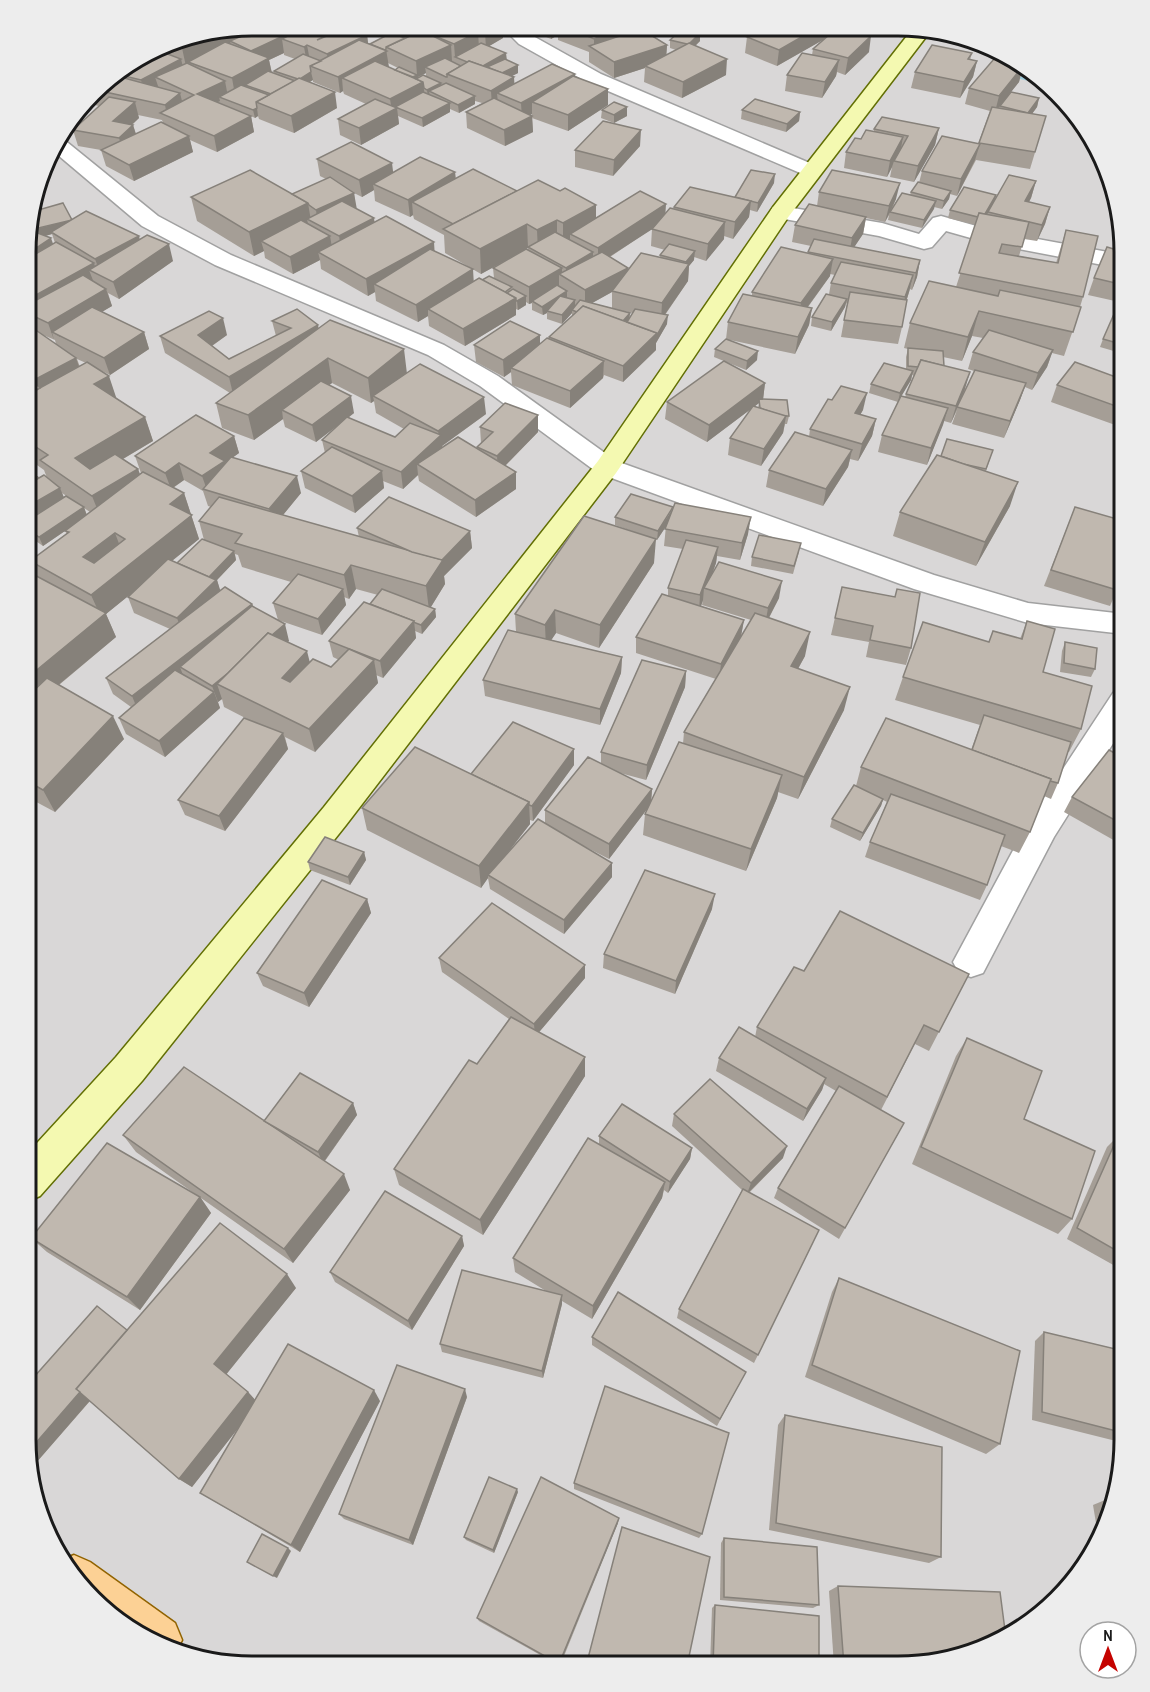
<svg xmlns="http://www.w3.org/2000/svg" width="1150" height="1692" viewBox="0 0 1150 1692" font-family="'Archivo Narrow',sans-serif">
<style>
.residential{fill:#d9d7d7}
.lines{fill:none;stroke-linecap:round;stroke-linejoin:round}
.stream{fill:#9fccdb;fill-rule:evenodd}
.street-casing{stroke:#a1a1a1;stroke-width:3}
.secondary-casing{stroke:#626f04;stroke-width:3}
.primary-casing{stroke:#916300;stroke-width:3}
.street{fill:#fff;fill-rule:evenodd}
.secondary{fill:#f4f9b1;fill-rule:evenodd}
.primary{fill:#fcd195;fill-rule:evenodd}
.wall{fill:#a59e96;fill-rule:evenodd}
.shaded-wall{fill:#86817a}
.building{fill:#c0b8af;stroke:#86817a;stroke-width:1.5;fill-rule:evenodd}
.rim{fill:none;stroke:#1a1a1a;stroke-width:3}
</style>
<rect width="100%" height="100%" fill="#ece8df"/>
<polygon class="residential" points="252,26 928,27 985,43 1036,72 1101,152 1124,251 1124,1456 1112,1513 1086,1566 1047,1611 998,1643 899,1666 222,1665 126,1628 81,1589 49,1540 26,1440 27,222 56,139 103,81"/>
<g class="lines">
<polygon class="stream" points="1022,76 1043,80 1046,85 1020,79 1020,77"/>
<defs>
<g id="street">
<polygon points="501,26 521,26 533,36 601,74 819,167 822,171 819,175 812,177 805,175 587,82 519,44"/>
<polygon points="58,137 62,138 158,216 231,255 444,345 498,376 616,461 934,575 1028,603 1124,614 1124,634 1028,623 914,589 598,473 480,386 428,355 215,265 142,226 52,150"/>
<polygon points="781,206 882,223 919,234 933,218 941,216 994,231 1124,255 1124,269 992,244 946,231 932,247 924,249 879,236 773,217 770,212 773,207"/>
<polygon points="1124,690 1124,726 1054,837 983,973 971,977 959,973 953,962 1030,819 1113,693"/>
</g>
<polygon id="secondary" points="914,27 932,29 789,216 616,473 346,825 142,1081 40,1196 26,1202 26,1155 116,1057 324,807 598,461 773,207"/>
<polygon id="primary" points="74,1555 90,1562 175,1623 182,1640 178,1648 126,1628 81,1589 62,1560"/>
</defs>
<use href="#street" class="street-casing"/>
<use href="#secondary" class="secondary-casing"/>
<use href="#primary" class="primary-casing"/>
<use href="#street" class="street"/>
<use href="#secondary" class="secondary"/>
<use href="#primary" class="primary"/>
</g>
<g class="wall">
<path d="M 265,26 L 503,26 L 503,38 L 489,46 L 507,60 L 518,73 L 512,76 L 514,77 L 514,83 L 575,77 L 608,89 L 608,105 L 568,131 L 532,118 L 532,114 L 530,115 L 532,116 L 533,132 L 505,146 L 467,128 L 466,112 L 482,103 L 475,101 L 475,104 L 459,113 L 450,109 L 450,112 L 423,127 L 398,116 L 399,124 L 361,145 L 340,135 L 338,119 L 366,104 L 344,94 L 343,91 L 340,93 L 313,82 L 313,80 L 309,82 L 337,108 L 294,133 L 259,119 L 258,116 L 255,118 L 251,116 L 254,132 L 217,152 L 190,140 L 193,152 L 134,181 L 106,166 L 101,150 L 78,146 L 73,130 L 99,106 L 85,103 L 103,81 L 179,38 L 260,27 L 260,28 ZM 413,29 L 413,35 L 405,38 L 400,36 ZM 372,30 L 372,31 L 385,36 L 370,44 L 368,43 L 367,35 L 364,34 ZM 284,53 L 284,55 L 295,59 L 274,71 L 274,74 L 272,73 L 269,60 ZM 388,63 L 398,68 L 395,70 L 388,67 ZM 426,73 L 426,76 L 418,78 L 418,77 ZM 138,115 L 162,120 L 163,123 L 136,134 L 133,125 L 132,125 L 139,118 Z"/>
<polygon points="519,26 630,27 630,33 667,45 666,55 676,50 670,48 670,40 700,33 700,41 695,46 726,75 682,98 644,82 645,68 614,78 589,62 589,52 558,40 558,35 551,39"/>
<polygon points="733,27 832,27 831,33 869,52 845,75 837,72 836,76 822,98 785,91 787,75 812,55 813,49 824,39 777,66 745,53 747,37 751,35"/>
<polygon points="972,53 970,60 977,61 973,77 960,98 911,88 915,72"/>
<polygon points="1023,66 1019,82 1011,92 1039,98 1037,107 1032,114 1046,116 1030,169 976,160 957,196 950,194 949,199 942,209 934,207 922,228 888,220 889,215 885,222 866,218 863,234 854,247 920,260 917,277 912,290 910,289 907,299 902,327 898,344 841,337 847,304 846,303 845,307 831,331 811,326 812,317 829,294 831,283 835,275 830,274 830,276 808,307 812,308 809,325 795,354 730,340 757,360 746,370 714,357 715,349 726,339 728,322 752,296 752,292 808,253 811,246 792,242 795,225 817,206 819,192 896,199 893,206 910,195 911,192 919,183 922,171 978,144 990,111 965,104 969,88"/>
<polygon points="602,110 627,116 614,123 601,118"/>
<polygon points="742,110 800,112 799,121 786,132 741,119"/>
<polygon points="939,128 935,145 914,182 890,177 892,167 887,177 844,168 846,152 861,139 874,131 874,129"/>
<polygon points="640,146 613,176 575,167 575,150"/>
<path d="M 317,159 L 393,172 L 455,172 L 456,179 L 517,191 L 560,191 L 596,205 L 596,217 L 665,214 L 674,209 L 674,207 L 735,197 L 774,183 L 757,212 L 750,210 L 749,217 L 733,239 L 724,236 L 724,239 L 706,261 L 694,257 L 694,260 L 689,266 L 688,281 L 665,315 L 667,324 L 656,343 L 656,350 L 623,382 L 604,375 L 603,378 L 570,408 L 512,385 L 511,372 L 504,377 L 476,362 L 474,345 L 540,344 L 549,339 L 549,337 L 572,317 L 572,313 L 562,324 L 547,319 L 547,313 L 543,315 L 532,310 L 532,303 L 529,304 L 526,302 L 526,305 L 518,310 L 516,309 L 516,315 L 465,346 L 429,326 L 428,316 L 418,322 L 376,301 L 375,292 L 368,296 L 321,269 L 320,260 L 293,274 L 265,258 L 264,251 L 254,256 L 197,221 L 191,197 L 292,194 L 326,179 L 320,176 ZM 374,190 L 375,201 L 410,217 L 413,215 L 414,219 L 444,235 L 445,253 L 481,274 L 528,248 L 528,250 L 493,268 L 494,278 L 474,282 L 435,251 L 375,222 L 356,209 L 354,193 L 362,197 ZM 653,228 L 652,229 L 651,246 L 665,250 L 660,255 L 660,257 L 628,270 L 628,268 L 610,257 ZM 612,292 L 612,308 L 592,303 ZM 614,309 L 633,313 L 629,319 L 630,313 Z"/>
<path d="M 1036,181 L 1031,198 L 1029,202 L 1050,207 L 1045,224 L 1037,241 L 1024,239 L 1019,256 L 1056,263 L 1066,230 L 1083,297 L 1080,307 L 1081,307 L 1064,356 L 1052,353 L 1047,367 L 1032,390 L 1025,387 L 1020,400 L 1004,438 L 952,424 L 957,410 L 951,423 L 944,421 L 927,465 L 878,452 L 882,435 L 898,402 L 869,393 L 871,384 L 906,369 L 906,357 L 908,349 L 904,348 L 910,323 L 956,287 L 976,225 L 948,218 L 950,210 L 996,195 L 995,201 ZM 972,336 L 983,338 L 973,352 L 968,369 L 974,371 L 960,402 L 965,389 L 944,366 L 943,357 L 962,361 ZM 912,375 L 914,376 L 905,397 L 901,396 L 911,380 Z"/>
<path d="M 72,220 L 140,240 L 173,261 L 119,299 L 108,293 L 112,306 L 101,312 L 144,332 L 149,349 L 110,375 L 98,369 L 116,398 L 145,417 L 153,441 L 123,459 L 138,469 L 140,475 L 142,473 L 141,473 L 135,456 L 234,436 L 239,453 L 232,458 L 301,493 L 283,515 L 359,537 L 357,528 L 470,531 L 472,548 L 444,576 L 445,584 L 431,607 L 435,609 L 436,617 L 422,634 L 415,631 L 416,638 L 383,678 L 376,675 L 378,683 L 315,752 L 285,737 L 288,749 L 225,831 L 185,815 L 178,800 L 255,723 L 224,707 L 222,699 L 218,702 L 220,708 L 165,757 L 126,734 L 119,718 L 131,707 L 113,694 L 106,678 L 170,629 L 134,613 L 128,597 L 128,596 L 106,614 L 116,637 L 59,685 L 124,739 L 55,812 L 27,797 L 27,571 L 37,576 L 30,561 L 67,534 L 65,531 L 69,528 L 43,546 L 27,535 L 27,466 L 31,475 L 39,478 L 47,478 L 44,470 L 27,458 L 27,222 ZM 52,234 L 55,243 L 53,244 L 45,236 ZM 43,335 L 55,340 L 56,344 ZM 77,359 L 86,363 L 80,367 ZM 184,480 L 203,491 L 208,506 L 211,507 L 199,521 L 204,540 L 177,563 L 172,561 L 199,539 L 184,493 L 173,488 ZM 62,493 L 77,503 L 64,498 ZM 84,508 L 90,512 L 87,515 ZM 235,554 L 238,555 L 242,567 L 291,582 L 273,603 L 278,620 L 322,635 L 346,605 L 344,597 L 349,599 L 356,589 L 378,595 L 370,604 L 329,641 L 333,657 L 339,660 L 331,667 L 310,662 L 287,642 L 289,641 L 253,606 L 252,604 L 220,591 L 217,580 L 236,560 Z"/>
<polygon points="1124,252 1124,303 1088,295 1094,278"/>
<polygon points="1124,318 1124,354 1100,347 1103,339"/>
<path d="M 272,321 L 318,328 L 486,414 L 442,446 L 442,448 L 477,449 L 477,447 L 481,443 L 480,427 L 538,415 L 538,432 L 505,466 L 516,472 L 516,489 L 476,517 L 419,481 L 418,475 L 403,489 L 383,481 L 384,488 L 355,513 L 305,488 L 301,471 L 325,453 L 322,440 L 343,421 L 316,442 L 285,427 L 283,419 L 254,440 L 222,428 L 216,403 L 230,393 L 165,353 L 160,336 L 227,335 L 212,346 L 229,359 L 276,336 ZM 332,383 L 371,403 L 374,401 L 376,413 L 404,429 L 395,437 L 348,418 L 354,413 L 329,385 Z"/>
<polygon points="1124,380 1124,417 1118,426 1051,402 1057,385"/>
<path d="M 765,383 L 763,399 L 789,416 L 787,424 L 785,424 L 783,433 L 761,466 L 728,455 L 730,438 L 752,408 L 707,442 L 665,419 L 667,402 ZM 759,403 L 758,408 L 754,407 Z"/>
<polygon points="863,410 860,415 876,419 872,436 858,461 850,459 848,467 823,506 766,487 769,470 809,437 810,429"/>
<polygon points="993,450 986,471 1010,506 976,566 893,536 900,512"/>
<polygon points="1075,507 1117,590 1110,606 1044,586"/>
<path d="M 615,517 L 748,534 L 740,560 L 717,556 L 716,563 L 712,574 L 779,598 L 769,618 L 805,656 L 798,669 L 844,710 L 798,799 L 778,792 L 777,798 L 746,871 L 643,835 L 645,814 L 647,809 L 609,859 L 578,843 L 612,877 L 564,934 L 490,889 L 488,878 L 481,888 L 367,830 L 362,808 L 471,774 L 574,765 L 533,821 L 530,820 L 530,824 L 506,854 L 545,823 L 545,810 L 601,764 L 601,752 L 686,671 L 685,687 L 646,780 L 620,773 L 652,789 L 651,801 L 683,744 L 684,732 L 716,679 L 636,653 L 636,637 L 668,596 L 668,588 L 683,549 L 664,546 L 666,526 L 657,540 L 615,525 ZM 703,600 L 702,605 L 751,620 L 741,636 L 744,620 L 701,606 Z"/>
<polygon points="799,552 793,574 751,566 752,557"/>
<polygon points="654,563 599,648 556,633 551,640 622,657 621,673 600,725 485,696 483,680 516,632 515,614"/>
<polygon points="842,587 911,648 906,665 866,657 869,642 831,635"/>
<polygon points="1027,621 1043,672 1081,729 1069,752 1068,752 1058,783 1051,799 1044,796 1030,832 1019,853 1001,846 987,885 980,900 865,857 870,842 887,802 883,800 881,806 860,841 830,827 832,819 856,786 861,767 971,750 980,725 895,700 903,677 989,641 1020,639"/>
<polygon points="1065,642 1095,669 1091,677 1060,672 1062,651"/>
<polygon points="1124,758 1124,846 1064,812 1072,797"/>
<polygon points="364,852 366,860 350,885 310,870 308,862"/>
<polygon points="367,899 371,913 309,1007 263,986 257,973"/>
<polygon points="712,909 675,994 603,968 604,954"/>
<polygon points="439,958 585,965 585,978 539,1032 585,1076 483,1235 399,1185 394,1169 477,1064 509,1019 442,972"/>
<polygon points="804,971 969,974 929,1051 915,1044 881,1110 904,1123 839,1239 774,1198 778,1188 836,1091 824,1084 822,1090 803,1121 716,1071 719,1058 755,1037 757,1027"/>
<polygon points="967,1038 1024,1119 1072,1219 1058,1234 912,1164 956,1056"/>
<polygon points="353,1103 357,1115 325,1161 350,1190 293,1263 201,1198 211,1213 140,1310 47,1252 31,1238 195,1194 136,1152 123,1135 264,1121"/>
<polygon points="674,1114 783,1158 749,1193 819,1230 754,1363 677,1318 679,1309 742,1190 672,1126"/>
<polygon points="599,1136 692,1148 690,1159 668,1193 664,1190 662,1198 592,1319 562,1301 562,1304 543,1378 442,1352 440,1344 546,1291 515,1272 513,1258 599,1144"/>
<polygon points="1118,1136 1124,1139 1124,1271 1067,1239 1107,1147"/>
<polygon points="462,1236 464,1246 412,1330 335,1282 330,1272"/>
<polygon points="839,1278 1000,1444 986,1454 805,1377 832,1292"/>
<polygon points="296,1288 226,1374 248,1392 255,1400 380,1401 300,1552 200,1493 239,1427 192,1487 179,1479 90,1401 35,1464 30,1371 35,1375 127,1330"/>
<polygon points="1044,1332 1124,1351 1124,1443 1032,1420 1035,1341"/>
<polygon points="592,1337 742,1379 717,1426 592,1345"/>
<polygon points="467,1397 413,1545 344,1519 339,1514"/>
<polygon points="785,1415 941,1557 929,1563 769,1530 778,1425"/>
<polygon points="574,1483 702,1534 699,1538 574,1489"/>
<polygon points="518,1492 494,1553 466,1540 464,1537"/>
<polygon points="1105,1500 1112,1513 1099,1541 1093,1505"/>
<polygon points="618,1523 560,1666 479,1621 477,1618"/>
<polygon points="724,1538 819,1605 813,1608 720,1600 721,1543"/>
<polygon points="838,1586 899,1666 834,1666 829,1591"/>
<polygon points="715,1605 819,1666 710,1666 712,1608"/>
</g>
<g class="shaded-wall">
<polygon points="252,26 263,26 260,27 263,42 230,41 233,54 188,62 189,70 187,71 182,48 236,28"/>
<polygon points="297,26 328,26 299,39"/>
<polygon points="346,26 358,26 359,36 317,40"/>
<polygon points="363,26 371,26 372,30 362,35 361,27"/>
<polygon points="393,26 418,26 412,27 413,29 394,39"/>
<polygon points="496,26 503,26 503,38 486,48 485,32"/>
<polygon points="551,26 558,26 558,35 551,39"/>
<polygon points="618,27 630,27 630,37 594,49 594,39"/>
<polygon points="819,27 832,27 830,36 777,66 779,50"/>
<polygon points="296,30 299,45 282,39 284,53 269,60 272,74 245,85 246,88 235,95 232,78 254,66 251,51"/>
<polygon points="478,32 479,48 455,57 454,44"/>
<polygon points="700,33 700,41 688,53 688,44"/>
<polygon points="367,35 369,51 329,70 327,54"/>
<polygon points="871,36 869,52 845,75 848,58"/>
<polygon points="307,45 310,61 307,63 304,47"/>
<polygon points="451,45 452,61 425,67 426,73 418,77 418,83 407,80 417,75 416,61"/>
<polygon points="667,45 666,61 645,66 645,68 614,78 614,62"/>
<polygon points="386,49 389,67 342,78 343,91 340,93 338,77"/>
<polygon points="506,53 507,61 487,72 480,67"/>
<polygon points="181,59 185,75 155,77 159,89 145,96 141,80"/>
<polygon points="727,59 726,75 682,98 683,82"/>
<polygon points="839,60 836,76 822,98 825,82"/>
<polygon points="977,61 973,77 960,98 964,82"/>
<polygon points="518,65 518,73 496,84 495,76"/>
<polygon points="1023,66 1019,82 995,112 999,96"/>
<polygon points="311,72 313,80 300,88 298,80"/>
<polygon points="575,74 575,90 532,102 532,114 522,119 521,103"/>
<polygon points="514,77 515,93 497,93 498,104 492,107 491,91"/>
<polygon points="225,81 228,97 219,97 220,101 201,110 197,94"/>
<polygon points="423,82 425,98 395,107 397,108 399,124 361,145 359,128 392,111 390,99"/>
<polygon points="441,83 442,91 429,91 430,97 428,98 427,90"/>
<polygon points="608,89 608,105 568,131 568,115"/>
<polygon points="335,92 337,108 294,133 291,116"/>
<polygon points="180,93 184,109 167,116 165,105"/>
<polygon points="475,96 475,104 459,113 458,105"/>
<polygon points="1039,98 1037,107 1026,122 1028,113"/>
<polygon points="135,102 139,118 117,138 113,121"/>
<polygon points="450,103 450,112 423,127 422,118"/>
<polygon points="627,107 627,116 614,123 614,115"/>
<polygon points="257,108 258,116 255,118 253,110"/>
<polygon points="800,112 799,121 786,132 787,124"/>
<polygon points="251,116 254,132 217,152 214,136"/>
<polygon points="532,116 533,132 505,146 504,130"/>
<polygon points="133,125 138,141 124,154 119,138"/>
<polygon points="939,128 935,145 914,182 918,166"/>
<polygon points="641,130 640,146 613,176 614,160"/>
<polygon points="189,136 193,152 134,181 129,165"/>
<polygon points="903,137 900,154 894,161 892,167 887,177 890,161"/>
<polygon points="980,144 975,160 957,196 961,179"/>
<polygon points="392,163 394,179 373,184 374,190 362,197 359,180"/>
<polygon points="455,172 456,189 412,202 413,215 410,217 408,200"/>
<polygon points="775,174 774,183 757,212 758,203"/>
<polygon points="1036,181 1031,198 1020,218 1025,201"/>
<polygon points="900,183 896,199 890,212 885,222 889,206"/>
<polygon points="951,191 949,199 942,209 944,201"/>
<polygon points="354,193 357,210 318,225 316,210"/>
<polygon points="996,195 994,203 980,226 983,218"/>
<polygon points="751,201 749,217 733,239 735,222"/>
<polygon points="936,201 934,209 922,228 924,220"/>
<polygon points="308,203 311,221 307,219 309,229 261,241 264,251 254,256 249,232"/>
<polygon points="666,204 665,221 598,264 598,248"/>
<polygon points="596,205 596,229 570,234 570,243 563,247 563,223"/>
<polygon points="1050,207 1045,224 1037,241 1042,225"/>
<polygon points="866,217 863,234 849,255 852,238"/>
<polygon points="374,218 376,234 342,253 339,236"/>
<polygon points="72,220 51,232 52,234 31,240 28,231"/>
<polygon points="557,220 557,244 538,253 537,230"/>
<polygon points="725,222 724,239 706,261 708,244"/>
<polygon points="527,224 528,248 481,274 480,249"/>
<polygon points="139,236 143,253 101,275 95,259"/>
<polygon points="330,236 333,253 318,252 320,260 293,274 290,257"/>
<polygon points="51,238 57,255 27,275 27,254"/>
<polygon points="434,242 435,258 374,284 375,292 368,296 366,279"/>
<polygon points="169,244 173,261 119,299 113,282"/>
<polygon points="695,251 694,260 689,266 688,281 661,320 662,303 686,269 686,262"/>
<polygon points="593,252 593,269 566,278 566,268"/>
<polygon points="833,259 830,276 798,320 801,303"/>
<polygon points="920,260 917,277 912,290 916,273"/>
<polygon points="94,263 97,274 89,270 94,283 27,313 27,300"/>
<polygon points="562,268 562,275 559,274 559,286 533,302 532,301 532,303 529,304 529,287"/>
<polygon points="628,268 627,285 612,291 612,292 585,307 585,290"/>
<polygon points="473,269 474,286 428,309 428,316 418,322 416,305"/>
<polygon points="913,275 909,292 902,314 905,297"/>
<polygon points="106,289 112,306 60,337 52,332 54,340 48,323"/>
<polygon points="567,291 567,299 547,311 547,313 543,315 542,307"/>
<polygon points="526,296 526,305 518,310 517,301"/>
<polygon points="516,298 516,315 465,346 463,329"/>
<polygon points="847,299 845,307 831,331 832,322"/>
<polygon points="575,300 575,309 572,310 572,313 562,324 562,315"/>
<polygon points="812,308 809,325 795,354 798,337"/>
<polygon points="979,311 972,336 962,361 968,337"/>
<polygon points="630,313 629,321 621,332 621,323"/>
<polygon points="668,315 667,324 656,343 656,350 623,382 623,366"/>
<polygon points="223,318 227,335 203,352 198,335"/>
<polygon points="318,325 321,342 233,394 229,377"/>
<polygon points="144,332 149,349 110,375 104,358"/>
<polygon points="540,335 540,352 511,368 511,372 504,377 503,360"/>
<polygon points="404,349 407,374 373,396 374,401 371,403 368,378"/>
<polygon points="1053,350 1047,367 1032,390 1038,373"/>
<polygon points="758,351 757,360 746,370 747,361"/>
<polygon points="76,358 82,375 39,392 34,380"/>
<polygon points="328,358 332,383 290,414 282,410 283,419 254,440 248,415"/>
<polygon points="604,361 603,378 570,408 570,391"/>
<polygon points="913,371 911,380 898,402 900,393"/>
<polygon points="970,372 965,389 951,423 956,406"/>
<polygon points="109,376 117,400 94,384"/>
<polygon points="765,383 763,400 759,399 759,403 707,442 709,425"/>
<polygon points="1026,383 1020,400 1004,438 1010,421"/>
<polygon points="867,393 863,410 851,430 855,413"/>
<polygon points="351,396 354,413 316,442 312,425"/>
<polygon points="484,397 486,414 442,446 443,452 417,464 418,475 403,489 401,472 439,437 438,431"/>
<polygon points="948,408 943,425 927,465 931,448"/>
<polygon points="1124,411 1124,417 1118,426"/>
<polygon points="538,415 538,432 498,473 497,456"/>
<polygon points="786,416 783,433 761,466 764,449"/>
<polygon points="145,417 153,441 84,482 75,458"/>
<polygon points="876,419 872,436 858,461 862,444"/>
<polygon points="234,436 239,453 225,463 229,478 207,490 202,476 210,453"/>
<polygon points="852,450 848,467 823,506 826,489"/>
<polygon points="179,463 184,480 171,489 165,473"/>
<polygon points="27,466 33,480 27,484"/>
<polygon points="138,469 147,493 102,521 92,496"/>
<polygon points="382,471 384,488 355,513 352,496"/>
<polygon points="516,472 516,489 476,517 475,500"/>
<polygon points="297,476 301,493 274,526 269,509"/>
<polygon points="1018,482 1010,506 976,566 985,542"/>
<polygon points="60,488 67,505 27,528 27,507"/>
<polygon points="184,493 199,539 106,614 116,637 27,711 27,678 101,617 91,595 170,504"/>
<polygon points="84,507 87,516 43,546 39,537"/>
<polygon points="674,507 673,516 657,540 658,531"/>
<polygon points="751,517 748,534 740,560 742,543"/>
<polygon points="470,531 472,548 444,576 445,584 429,610 426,586 439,563"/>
<polygon points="115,533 124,557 93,581 83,557"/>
<polygon points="656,539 654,563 599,648 600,625"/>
<polygon points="718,547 716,563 707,589 704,588 703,600 699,612 700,595"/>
<polygon points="234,551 236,560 217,580 222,596 183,635 177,618 207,579"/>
<polygon points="351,565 356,589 349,599 344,575"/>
<polygon points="782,581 779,598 765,625 768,608"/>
<polygon points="343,589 346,605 322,635 318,619"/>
<polygon points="252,604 257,620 180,667 184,678 139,713 132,696"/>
<polygon points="435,609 436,617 422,634 421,625"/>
<polygon points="555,610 556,633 546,648 545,625"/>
<polygon points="744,620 741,636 719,680 721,664"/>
<polygon points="414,621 416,638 383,678 380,661"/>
<polygon points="285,624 289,641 231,691 217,684 222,699 218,702 212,686"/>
<polygon points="810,632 805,656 786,690 791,666"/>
<polygon points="307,651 313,675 288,701 282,678"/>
<polygon points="622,657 621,673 600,725 600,709"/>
<polygon points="374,660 378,683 315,752 309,729"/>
<polygon points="686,671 685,687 646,780 647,765"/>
<polygon points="850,687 844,710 798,799 804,777"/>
<polygon points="214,692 220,708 165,757 159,741"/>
<polygon points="113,716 124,739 55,812 43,790"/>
<polygon points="283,733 288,749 225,831 219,816"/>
<polygon points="574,749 574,765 533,821 532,806"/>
<polygon points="782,775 777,798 746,871 751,849"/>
<polygon points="652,789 651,804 609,859 609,844"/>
<polygon points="883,799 881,806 860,841 863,833"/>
<polygon points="529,802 530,824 490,876 488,875 488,878 481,888 479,866"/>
<polygon points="364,852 366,860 350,885 348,877"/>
<polygon points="612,863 612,877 564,934 564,920"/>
<polygon points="715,894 712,909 675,994 676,981"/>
<polygon points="367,899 371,913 309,1007 304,993"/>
<polygon points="585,965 585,978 535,1037 534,1024"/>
<polygon points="585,1057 585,1076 483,1235 480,1220"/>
<polygon points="826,1078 822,1090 803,1121 807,1109"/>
<polygon points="353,1103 357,1115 323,1163 318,1152"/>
<polygon points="787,1146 783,1158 747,1194 751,1183"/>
<polygon points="692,1148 690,1159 668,1193 670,1182"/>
<polygon points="344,1174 350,1190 293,1263 284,1249"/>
<polygon points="665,1182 662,1198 592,1319 593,1306"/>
<polygon points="200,1197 211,1213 140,1310 127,1297"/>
<polygon points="462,1236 464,1246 412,1330 408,1321"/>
<polygon points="287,1274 296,1288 225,1376 214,1364"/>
<polygon points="562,1295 562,1304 543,1378 542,1371"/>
<polygon points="131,1334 140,1343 35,1464 30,1462 28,1452"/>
<polygon points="465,1389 467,1397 413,1545 409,1540"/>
<polygon points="374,1390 380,1401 300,1552 291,1545"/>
<polygon points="248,1392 258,1403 192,1487 179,1479"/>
<polygon points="517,1489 518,1492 494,1553 493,1550"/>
<polygon points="619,1518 618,1523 559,1666 559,1664"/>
<polygon points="288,1548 291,1551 277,1578 273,1576"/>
</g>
<g class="building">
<polygon points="265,26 286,26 296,30 251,51 230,41"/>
<polygon points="307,26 346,26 317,40 348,27 367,35 327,54 307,45 304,47 282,39"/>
<polygon points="415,26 464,26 478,32 454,44 425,32 451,45 416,61 386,47 421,31 412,27"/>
<polygon points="468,26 496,26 485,32"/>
<polygon points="565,26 618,27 594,39"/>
<polygon points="766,27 819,27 779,50 747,37"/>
<polygon points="236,28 182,48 171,42 179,38"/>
<polygon points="837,28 871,36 848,58 813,49"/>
<polygon points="641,29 667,45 614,62 589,46"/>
<polygon points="682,29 700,33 689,44 687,44 670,40"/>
<polygon points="391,33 405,38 386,47 386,49 385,50 370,44"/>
<polygon points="359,40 387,51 338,77 310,66"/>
<polygon points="225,42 269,58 232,78 188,62"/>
<polygon points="481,43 506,53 483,66 469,61 467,62 455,57"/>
<polygon points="689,43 727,59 683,82 645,66"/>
<polygon points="932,45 972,53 968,59 977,61 964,82 915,72"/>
<polygon points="157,50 181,59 141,80 116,74"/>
<polygon points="802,53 839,60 825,82 787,75"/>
<polygon points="303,54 321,61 310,66 311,72 300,79 298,79 274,71"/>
<polygon points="445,58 461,66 447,74 447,77 446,77 425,67"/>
<polygon points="505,59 518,65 502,73 487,67"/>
<polygon points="994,59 1023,66 999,96 969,88"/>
<polygon points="375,61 423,82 390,99 342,78"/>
<polygon points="469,61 514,77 491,91 447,74"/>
<polygon points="187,63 225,81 197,94 251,116 214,136 160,113 194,95 155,77"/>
<polygon points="552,64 575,74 521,103 497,93"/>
<polygon points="399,67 417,75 413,77 395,70"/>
<polygon points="268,71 295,81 271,94 245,85"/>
<polygon points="113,75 180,93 165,105 96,90 103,81"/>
<polygon points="423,75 441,83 427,90 424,88 423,82 416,79"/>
<polygon points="573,76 608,89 568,115 532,102"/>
<polygon points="299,78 335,92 291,116 256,102"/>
<polygon points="446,83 475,96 458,105 429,91"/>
<polygon points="241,85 269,95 256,102 257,108 253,110 219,97"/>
<polygon points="423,92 450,103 422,118 395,107"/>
<polygon points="1011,92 1039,98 1028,113 1000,106"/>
<polygon points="109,97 135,102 113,121 133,125 119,138 73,130"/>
<polygon points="494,98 532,116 504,130 466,112"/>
<polygon points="375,99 397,108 359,128 338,119"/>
<polygon points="755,99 800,112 787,124 742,110"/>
<polygon points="614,102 627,107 614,115 602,110"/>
<polygon points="992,107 1046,116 1035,152 979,143"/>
<polygon points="882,117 939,128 918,166 894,161 908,136 874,129"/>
<polygon points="603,121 641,130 614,160 575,150"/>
<polygon points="161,122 189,136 129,165 101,150"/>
<polygon points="866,130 903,137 890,161 846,152 855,138 861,139"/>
<polygon points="942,136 980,144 961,179 922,171"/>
<polygon points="351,142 392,163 359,180 317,159"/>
<polygon points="420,157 455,172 408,200 373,184"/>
<polygon points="473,169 517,191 453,224 412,202"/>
<polygon points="250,170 308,203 249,232 191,197"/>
<polygon points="751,170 775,174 758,203 735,197"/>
<polygon points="832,170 900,183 889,206 819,192"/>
<polygon points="1009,175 1036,181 1025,201 1050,207 1042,225 988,212"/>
<polygon points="330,177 354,193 316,210 309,205 308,203 292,194"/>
<polygon points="538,180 560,191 565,188 596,205 563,223 557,220 537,230 527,224 480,249 443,229"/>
<polygon points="918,182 951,191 944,201 911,192"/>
<polygon points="690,187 751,201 735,222 674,207"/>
<polygon points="964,187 996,195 985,214 979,213 978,217 950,210"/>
<polygon points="640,191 666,204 598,248 570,234"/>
<polygon points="902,193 936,201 924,220 890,212"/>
<polygon points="342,201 374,218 339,236 307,219"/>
<polygon points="63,203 72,220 30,230 27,229 27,222 31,212"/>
<polygon points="809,204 866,217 852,238 795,225"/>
<polygon points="670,208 725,222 708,244 652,229"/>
<polygon points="86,211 139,236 95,259 51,232"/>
<polygon points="979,213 1029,222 1022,247 1002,244 999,253 1058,263 1066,230 1098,236 1083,297 959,273"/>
<polygon points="386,216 434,242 366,279 318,252"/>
<polygon points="301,220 330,236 290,257 261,241"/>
<polygon points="27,229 51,238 27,254"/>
<polygon points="555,232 593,252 566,268 528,247"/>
<polygon points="147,235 169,244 113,282 89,270"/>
<polygon points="814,239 920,260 916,273 808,252"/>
<polygon points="56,242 94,263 27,300 27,259"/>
<polygon points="669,244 695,251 686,262 660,255"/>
<polygon points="781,247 833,259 801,303 752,292"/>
<polygon points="1107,247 1124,252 1124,285 1094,278"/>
<polygon points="430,249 473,269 416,305 374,284"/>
<polygon points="526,249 562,268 529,287 493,268"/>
<polygon points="602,252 628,268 585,290 559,274"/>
<polygon points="641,253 689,264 662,303 612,291"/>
<polygon points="841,262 913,275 905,297 831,283"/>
<polygon points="83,275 106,289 48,323 27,313 27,305"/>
<polygon points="489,276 512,287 505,292 482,280"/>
<polygon points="479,278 516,298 463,329 428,309"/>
<polygon points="929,281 998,296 1000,290 1081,307 1073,332 979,311 968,337 910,323"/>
<polygon points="557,285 567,291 542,307 532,301"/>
<polygon points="513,289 526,296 517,301 516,301 516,298 507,293"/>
<polygon points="850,292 907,300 902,327 844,320"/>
<polygon points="743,294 812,308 798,337 728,322"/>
<polygon points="826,294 847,299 832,322 812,317"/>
<polygon points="560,296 575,300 562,315 547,311"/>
<polygon points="580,300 630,313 623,321 583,306 577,312 572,310"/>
<polygon points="583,306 657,333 623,366 549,337"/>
<polygon points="92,307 144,332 104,358 52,332"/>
<polygon points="297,309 318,325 229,377 160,336 209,311 223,318 198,335 229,359 291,328 272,321"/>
<polygon points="635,309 668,315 657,335 657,333 627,322"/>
<polygon points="1114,314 1124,318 1124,345 1103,339"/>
<polygon points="330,320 404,349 368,378 328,358 248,415 216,403"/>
<polygon points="510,321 540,335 503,360 474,345"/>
<polygon points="27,324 76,358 34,380 27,375"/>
<polygon points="989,330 1053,350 1038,373 973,352"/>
<polygon points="547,338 604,361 570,391 511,368"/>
<polygon points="726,339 758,351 747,361 715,349"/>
<polygon points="908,348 943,351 944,366 921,360 918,367 908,366"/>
<polygon points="921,360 970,372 956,406 906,394"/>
<polygon points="724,361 765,383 709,425 667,402"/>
<polygon points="87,362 109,376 94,384 145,417 75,458 90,469 115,454 138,469 92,496 40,460 48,455 27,441 27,395"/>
<polygon points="1075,362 1124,380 1124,409 1057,385"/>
<polygon points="884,363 913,371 900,393 871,384"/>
<polygon points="420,364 484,397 438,431 373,396"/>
<polygon points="975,370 1026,383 1010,421 957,407"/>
<polygon points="27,375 40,388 27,395"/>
<polygon points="321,381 351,396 312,425 282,410"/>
<polygon points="841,386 867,393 855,413 876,419 862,444 810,429 828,399 832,400"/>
<polygon points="901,396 948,408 931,448 882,435"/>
<polygon points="759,399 787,400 789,416 783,416 760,408"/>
<polygon points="505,403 538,415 497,456 477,447 493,432 480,427"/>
<polygon points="753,406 786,416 764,449 730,438"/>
<polygon points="196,415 234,436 210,453 225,461 202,476 179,463 165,473 135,456"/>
<polygon points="347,417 395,437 410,423 441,435 401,472 322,440"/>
<polygon points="795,432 852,450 826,489 769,470"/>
<polygon points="458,437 516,472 475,500 417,464"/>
<polygon points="947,439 993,450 986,469 963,464 941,456"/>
<polygon points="332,447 382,471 352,496 301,471"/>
<polygon points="937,455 1018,482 985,542 900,512"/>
<polygon points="231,457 297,476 269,509 203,489"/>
<path d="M 143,472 L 184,493 L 170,504 L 192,515 L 91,595 L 30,561 L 69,532 L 65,531 ZM 115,533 L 125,539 L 94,563 L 83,557 Z"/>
<polygon points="33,474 39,478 27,485 27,477"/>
<polygon points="44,475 60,488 27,507 27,485"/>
<polygon points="631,494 673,507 658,531 615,517"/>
<polygon points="66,496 84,507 39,537 27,529 27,521"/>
<polygon points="219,497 443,560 426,586 351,565 344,575 235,543 242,534 199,521"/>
<polygon points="389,497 470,531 442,560 412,552 357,528"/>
<polygon points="675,503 751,517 742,543 665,529"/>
<polygon points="1075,507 1124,521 1124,569 1117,590 1051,570"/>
<polygon points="584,516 656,539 600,625 555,610 545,625 515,614"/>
<polygon points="759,535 801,543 794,566 752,557"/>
<polygon points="202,539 234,551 209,577 177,563"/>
<polygon points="686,540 718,547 700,595 668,588"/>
<polygon points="168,559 216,580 177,618 128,597"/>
<polygon points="719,562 782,581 768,608 704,588"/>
<polygon points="27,571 106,613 27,678"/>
<polygon points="298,574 343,589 318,619 273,603"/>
<polygon points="225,587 252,604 132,696 106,678"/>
<polygon points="842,587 895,597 897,589 920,593 911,648 870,640 873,626 835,618"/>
<polygon points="382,589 435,609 421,625 413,622 414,621 370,604"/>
<polygon points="662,594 744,620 721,664 636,637"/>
<polygon points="364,602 414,621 380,661 329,641"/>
<polygon points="252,606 285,624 272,635 268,633 228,673 212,686 180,667"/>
<polygon points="755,613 810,632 791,666 850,687 804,777 684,732"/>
<polygon points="1027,621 1055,629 1043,672 1092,686 1081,729 903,677 923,622 989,642 993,631 1022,639"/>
<polygon points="508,630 622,657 600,709 483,680"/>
<polygon points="268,633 307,651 282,678 290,682 313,659 331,667 349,649 374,660 309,729 217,684"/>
<polygon points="1065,642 1097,648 1095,669 1064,663"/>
<polygon points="642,660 686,671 647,765 601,752"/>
<polygon points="175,670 214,692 159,741 119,718"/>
<polygon points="47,678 113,716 43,790 27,781 27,697"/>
<polygon points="984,715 1071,742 1058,783 1050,781 1051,779 972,750"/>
<polygon points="244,718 283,733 219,816 178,800"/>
<polygon points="886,718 1051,779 1030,832 861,767"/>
<polygon points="513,722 574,749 532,806 529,805 529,802 471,774"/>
<polygon points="679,742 782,775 751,849 645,814"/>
<polygon points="415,747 529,802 479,866 362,808"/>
<polygon points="1109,750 1124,758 1124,825 1072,797"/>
<polygon points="588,757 652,789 609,844 545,810"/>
<polygon points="854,785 883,799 863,833 832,819"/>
<polygon points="891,794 1005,835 987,885 870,842"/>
<polygon points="538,819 612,863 564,920 488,875"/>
<polygon points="325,837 364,852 348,877 308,862"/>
<polygon points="645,870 715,894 676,981 604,954"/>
<polygon points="322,880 367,899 304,993 257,973"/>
<polygon points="492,903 585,965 534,1024 439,958"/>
<polygon points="840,911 969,974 939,1032 924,1025 887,1097 757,1027 794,967 804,971"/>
<polygon points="511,1017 585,1057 480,1220 394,1169 469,1060 477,1064"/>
<polygon points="739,1027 826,1078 807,1109 719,1058"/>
<polygon points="967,1038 1042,1071 1024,1119 1095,1151 1072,1219 921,1147"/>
<polygon points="184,1067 344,1174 284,1249 123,1135"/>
<polygon points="300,1073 353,1103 318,1152 264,1121"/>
<polygon points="710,1079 787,1146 751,1183 674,1114"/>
<polygon points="839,1086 904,1123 845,1228 778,1188"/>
<polygon points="622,1104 692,1148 670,1182 599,1136"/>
<polygon points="1118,1136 1124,1139 1124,1255 1077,1228"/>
<polygon points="588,1138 665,1182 593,1306 513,1258"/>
<polygon points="107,1143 200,1197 127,1297 31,1238"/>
<polygon points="743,1189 819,1230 758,1355 679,1309"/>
<polygon points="385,1191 462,1236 408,1321 330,1272"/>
<polygon points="220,1223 287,1274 214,1364 248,1392 179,1479 76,1389"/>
<polygon points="462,1270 562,1295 542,1371 440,1344"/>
<polygon points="839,1278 1020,1351 1000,1444 812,1365"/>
<polygon points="618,1292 746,1372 720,1419 592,1337"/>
<polygon points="97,1306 127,1330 76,1389 80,1392 28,1452 26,1440 26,1386"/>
<polygon points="1044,1332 1124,1351 1124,1433 1042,1412"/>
<polygon points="288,1344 374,1390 291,1545 200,1493"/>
<polygon points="397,1365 465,1389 409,1540 339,1514"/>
<polygon points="26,1368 34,1376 26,1386"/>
<polygon points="605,1386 729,1433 702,1534 574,1483"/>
<polygon points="785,1415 942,1447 941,1557 776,1523"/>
<polygon points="489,1477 517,1489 493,1550 464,1537"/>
<polygon points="541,1477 619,1518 559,1664 477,1618"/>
<polygon points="1105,1500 1115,1500 1112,1513 1109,1521"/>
<polygon points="622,1527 710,1557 687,1666 586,1666"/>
<polygon points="262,1534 288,1548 273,1576 247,1562"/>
<polygon points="724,1538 817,1547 819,1605 724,1597"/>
<polygon points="838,1586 1000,1592 1006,1638 998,1643 899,1666 844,1666"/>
<polygon points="715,1605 819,1616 819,1666 713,1666"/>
</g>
<path d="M0 0H1150V1692H0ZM252 36H898A216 216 0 0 1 1114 252V1440A216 216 0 0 1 898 1656H252A216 216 0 0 1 36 1440V252A216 216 0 0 1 252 36Z" fill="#ededed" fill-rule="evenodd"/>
<path class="rim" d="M252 36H898A216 216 0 0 1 1114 252V1440A216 216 0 0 1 898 1656H252A216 216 0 0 1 36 1440V252A216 216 0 0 1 252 36Z"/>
<g transform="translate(1108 1650)"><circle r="28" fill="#ffffff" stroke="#a3a3a3" stroke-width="1.5"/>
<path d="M0-4.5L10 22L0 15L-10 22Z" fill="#c50300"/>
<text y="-9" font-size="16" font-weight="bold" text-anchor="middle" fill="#1a1a1a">N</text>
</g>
</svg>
